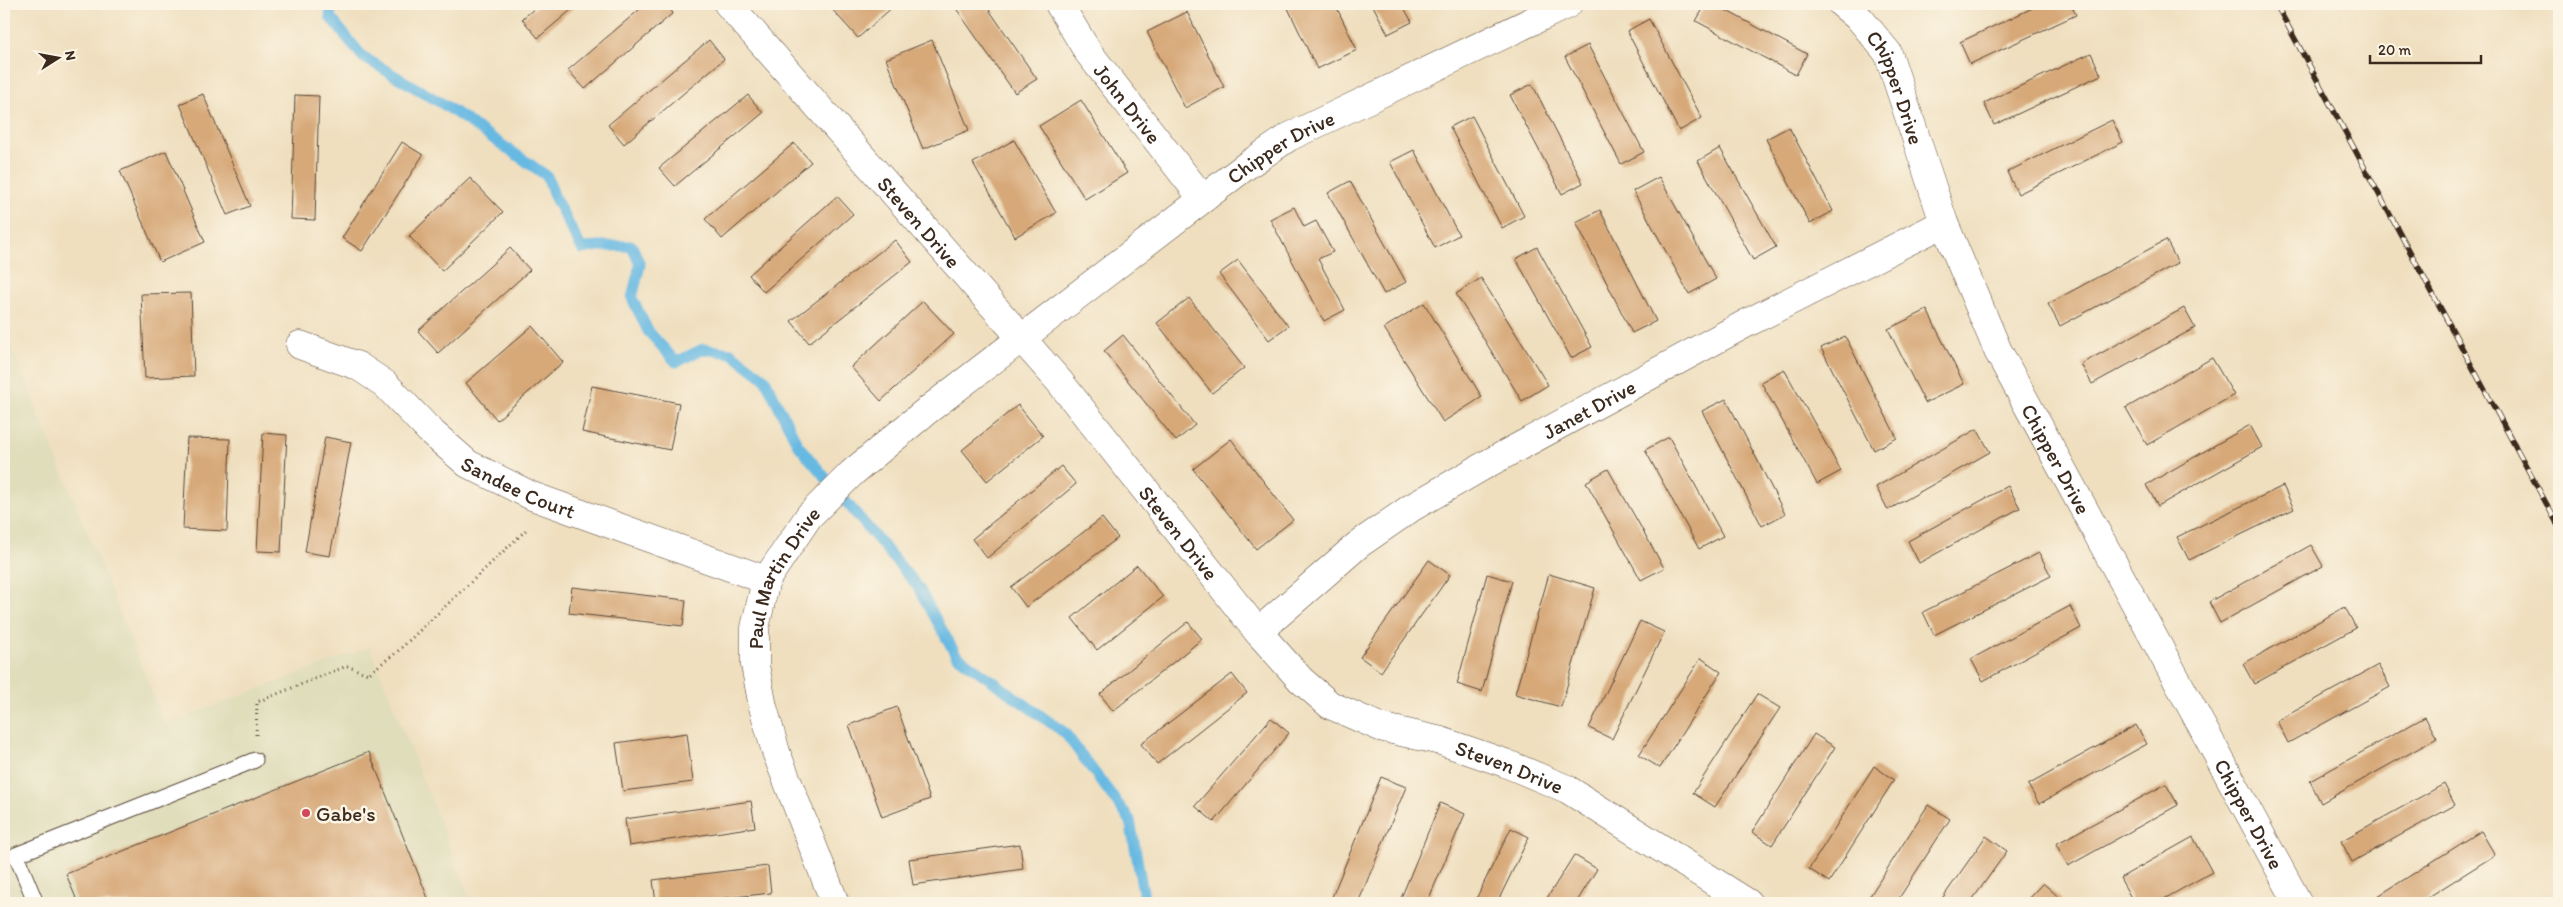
<svg xmlns="http://www.w3.org/2000/svg" width="2563" height="907" viewBox="0 0 2563 907" font-family="Itim,sans-serif">
<style>
.built{fill:#e0ddbb}
.lines{fill:none;stroke-linecap:round;stroke-linejoin:round}
.stream{stroke:#67b9e2;stroke-width:11}
.building{fill:#d7a979}
.service-casing{stroke:#564536;stroke-width:17}
.minor-casing{stroke:#564536;stroke-width:29}
.path{stroke:#564536;stroke-width:3;stroke-dasharray:1 4;stroke-linecap:butt}
.service{stroke:#fff;stroke-width:15}
.minor{stroke:#fff;stroke-width:28}
.rail-casing{stroke:#3b2a1e;stroke-width:5.5}
.rail{stroke:#fcf5e5;stroke-width:4;stroke-dasharray:11;stroke-linecap:butt}
.poi-dot{fill:#d1495b;stroke:#fcf5e5;stroke-width:2}
.labels{text-anchor:middle;dominant-baseline:central;stroke-width:5;stroke-linejoin:round;paint-order:stroke}
.street-label{font-size:21px;fill:#3b2a1e;stroke:#fcf5e5}
.poi-label{font-size:21px;fill:#3b2a1e;stroke:#fcf5e5;text-anchor:start}
</style>
<rect width="100%" height="100%" fill="#fcf5e5"/>
<filter id="ink" filterUnits="userSpaceOnUse"><feTurbulence type="fractalNoise" baseFrequency=".02" numOctaves="2"/><feDisplacementMap in="SourceGraphic" scale="10" xChannelSelector="R" yChannelSelector="G"/><feConvolveMatrix kernelMatrix="1 2 1 2 8 2 1 2 1" color-interpolation-filters="sRGB"/></filter>
<filter id="wash" filterUnits="userSpaceOnUse"><feTurbulence type="fractalNoise" baseFrequency=".0096" numOctaves="4" result="noise"/><feDisplacementMap in="SourceGraphic" scale="20" xChannelSelector="R" yChannelSelector="G"/><feGaussianBlur stdDeviation="1.12" result="paint"/><feColorMatrix in="noise" values="0 0 0 0 0 0 0 0 0 0 0 0 0 0 0 0 0 1.4 0 .05"/><feComposite in="paint" operator="in"/></filter>
<g filter="url(#wash)">
<rect width="100%" height="100%" fill="#efdfbf"/>
<polygon class="built" points="4,328 165,724 370,647 472,903 4,903"/>
<g class="lines">
<polyline class="stream" points="331,4 330,17 363,57 443,104 547,176 555,198 582,249 598,246 632,246 640,265 632,298 648,331 676,362 703,349 731,353 765,379 798,445 918,587 956,655 1065,733 1130,820 1145,903"/>
</g>
<g id="blocks">
<g class="building">
<polygon points="540,4 578,4 538,38 522,19"/>
<polygon points="646,4 665,4 673,13 585,89 568,70"/>
<polygon points="834,4 896,4 858,38 830,7"/>
<polygon points="953,4 985,4 1037,79 1015,93"/>
<polygon points="1286,4 1335,4 1357,50 1317,69"/>
<polygon points="1372,4 1402,4 1412,22 1388,34"/>
<polygon points="1706,4 1714,4 1807,54 1796,75 1696,21"/>
<polygon points="2041,4 2071,4 2076,15 1970,64 1960,42"/>
<polygon points="1187,12 1224,87 1185,108 1147,32"/>
<polygon points="1649,19 1702,118 1679,131 1627,31"/>
<polygon points="709,40 724,59 624,144 608,125"/>
<polygon points="932,40 969,130 923,149 886,59"/>
<polygon points="1588,45 1644,152 1621,164 1565,57"/>
<polygon points="2091,53 2101,75 1994,125 1984,103"/>
<polygon points="1532,84 1583,183 1562,194 1510,95"/>
<polygon points="203,94 250,206 227,215 180,104"/>
<polygon points="295,95 319,96 315,220 291,219"/>
<polygon points="748,95 763,113 675,186 659,168"/>
<polygon points="1081,100 1127,173 1085,199 1039,126"/>
<polygon points="1472,116 1524,216 1502,228 1450,127"/>
<polygon points="2112,120 2123,142 2018,194 2007,172"/>
<polygon points="1789,127 1833,211 1810,224 1766,139"/>
<polygon points="1014,140 1056,213 1015,237 973,163"/>
<polygon points="402,142 423,155 362,251 342,238"/>
<polygon points="794,143 811,162 722,239 705,219"/>
<polygon points="1720,148 1776,247 1753,260 1698,161"/>
<polygon points="1414,150 1459,235 1435,248 1390,162"/>
<polygon points="166,151 205,242 160,262 120,171"/>
<polygon points="1659,177 1716,279 1689,294 1633,191"/>
<polygon points="470,178 503,212 442,271 409,236"/>
<polygon points="1350,181 1406,282 1384,294 1328,193"/>
<polygon points="837,196 853,214 764,292 749,275"/>
<polygon points="1294,207 1304,227 1316,221 1333,252 1318,259 1345,310 1324,321 1270,219"/>
<polygon points="1600,210 1656,321 1632,333 1576,222"/>
<polygon points="895,240 912,262 809,343 791,321"/>
<polygon points="2166,240 2178,263 2060,326 2048,304"/>
<polygon points="1537,247 1592,347 1571,358 1516,259"/>
<polygon points="510,248 530,270 438,353 418,331"/>
<polygon points="1238,260 1288,326 1269,340 1219,274"/>
<polygon points="1481,278 1548,385 1522,401 1456,294"/>
<polygon points="191,293 194,376 145,378 141,294"/>
<polygon points="1189,298 1244,368 1212,393 1157,323"/>
<polygon points="923,301 954,334 881,401 851,367"/>
<polygon points="1424,303 1482,397 1443,422 1384,328"/>
<polygon points="2184,308 2195,328 2092,384 2081,364"/>
<polygon points="1927,310 1964,384 1925,403 1888,329"/>
<polygon points="532,326 563,362 497,420 466,383"/>
<polygon points="1123,335 1195,425 1176,441 1104,351"/>
<polygon points="1845,336 1897,438 1874,450 1821,348"/>
<polygon points="2212,358 2234,395 2147,445 2126,408"/>
<polygon points="1784,369 1841,471 1817,484 1761,382"/>
<polygon points="592,386 679,403 670,450 582,432"/>
<polygon points="1726,399 1785,514 1762,526 1702,411"/>
<polygon points="1018,405 1043,436 987,481 962,450"/>
<polygon points="2250,425 2262,447 2158,506 2146,485"/>
<polygon points="1977,429 1990,452 1888,510 1876,487"/>
<polygon points="263,433 287,435 281,552 257,551"/>
<polygon points="325,437 351,442 330,556 305,552"/>
<polygon points="1669,437 1723,536 1699,549 1645,450"/>
<polygon points="187,438 230,439 227,531 183,529"/>
<polygon points="1231,439 1293,520 1256,549 1193,469"/>
<polygon points="1061,466 1076,484 987,558 972,539"/>
<polygon points="1608,469 1664,568 1641,580 1586,482"/>
<polygon points="2008,486 2020,508 1919,563 1908,541"/>
<polygon points="2283,486 2294,509 2189,560 2177,537"/>
<polygon points="1102,518 1118,538 1026,607 1011,587"/>
<polygon points="2311,545 2323,566 2220,623 2209,602"/>
<polygon points="2039,553 2051,576 1934,635 1923,612"/>
<polygon points="1429,560 1450,575 1381,672 1360,657"/>
<polygon points="1137,565 1163,597 1097,650 1072,618"/>
<polygon points="1487,574 1512,581 1482,692 1457,684"/>
<polygon points="1549,574 1595,588 1561,707 1515,694"/>
<polygon points="572,587 686,600 683,626 569,613"/>
<polygon points="2070,606 2081,628 1983,681 1971,659"/>
<polygon points="2345,607 2356,628 2254,684 2243,664"/>
<polygon points="1640,621 1664,632 1612,739 1589,728"/>
<polygon points="1188,622 1202,639 1113,711 1100,694"/>
<polygon points="1701,658 1721,672 1660,768 1639,755"/>
<polygon points="2378,665 2390,687 2288,743 2277,721"/>
<polygon points="1232,674 1247,693 1157,764 1141,744"/>
<polygon points="1757,694 1780,708 1715,807 1693,793"/>
<polygon points="897,707 930,799 882,817 849,725"/>
<polygon points="2425,717 2437,738 2321,803 2310,781"/>
<polygon points="1271,718 1289,733 1214,822 1195,806"/>
<polygon points="2136,725 2147,744 2039,804 2028,785"/>
<polygon points="687,733 693,782 623,791 616,743"/>
<polygon points="1814,734 1835,747 1772,845 1752,832"/>
<polygon points="369,752 430,903 78,903 66,874"/>
<polygon points="1874,766 1894,780 1829,882 1809,869"/>
<polygon points="1381,777 1406,787 1358,903 1346,903 1332,897"/>
<polygon points="2166,784 2178,805 2068,866 2056,844"/>
<polygon points="2444,784 2455,805 2352,862 2341,841"/>
<polygon points="751,801 755,827 629,846 625,819"/>
<polygon points="1440,803 1465,814 1427,903 1399,903"/>
<polygon points="1928,805 1950,819 1896,903 1866,902"/>
<polygon points="1511,828 1529,837 1497,903 1474,903"/>
<polygon points="2481,831 2495,855 2419,903 2367,903"/>
<polygon points="1986,836 2007,851 1970,903 1939,903"/>
<polygon points="2193,837 2212,872 2157,903 2134,903 2120,878"/>
<polygon points="1020,844 1023,869 913,885 909,859"/>
<polygon points="1574,855 1597,869 1576,903 1544,903"/>
<polygon points="768,866 771,893 681,903 656,903 653,880"/>
<polygon points="2043,883 2062,900 2059,903 2024,903"/>
</g>
</g>
</g>
<g filter="url(#ink)">
<use href="#blocks" fill-opacity="0" stroke="#564536" stroke-width="1"/>
<g class="lines">
<defs>
<polyline id="service" points="36,903 16,855 255,760"/>
<g id="minor">
<path id="s1" d="M 728,4 L 1059,381 L 1258,632 L 1301,680 L 1330,705 L 1380,727 L 1441,741 L 1505,763 L 1567,789 L 1748,903"/>
<path id="s2" d="M 1059,4 L 1088,52 L 1203,199"/>
<path id="s3" d="M 1842,4 L 1860,19 L 1888,53 L 1944,223 L 1998,351 L 2298,903"/>
<path id="s4" d="M 300,345 L 358,366 L 385,384 L 429,430 L 468,464 L 532,496 L 766,580"/>
<path id="s5" d="M 1258,632 L 1359,544 L 1411,508 L 1487,464 L 1745,324 L 1944,223"/>
<path id="s6" d="M 835,903 L 776,752 L 763,707 L 755,665 L 755,628 L 766,580 L 809,516 L 852,473 L 924,413 L 1246,166 L 1289,137 L 1568,4"/>
</g>
</defs>
<use href="#service" class="service-casing"/>
<use href="#minor" class="minor-casing"/>
<polyline class="path" points="256,735 257,702 347,666 368,674 397,652 526,530"/>
<use href="#service" class="service"/>
<use href="#minor" class="minor"/>
<defs>
<polyline id="rail" points="2276,4 2559,527"/>
</defs>
<use href="#rail" class="rail-casing"/>
<use href="#rail" class="rail"/>
</g>
</g>
<circle class="poi-dot" cx="306" cy="813" r="5"/>
<g class="labels">
<g class="street-label">
<text stroke="none"><textPath href="#s3" startOffset="102">Chipper Drive</textPath></text>
<text stroke="none"><textPath href="#s2" startOffset="121">John Drive</textPath></text>
<text stroke="none"><textPath href="#s6" startOffset="1015">Chipper Drive</textPath></text>
<text stroke="none"><textPath href="#s1" startOffset="290">Steven Drive</textPath></text>
<text stroke="none"><textPath href="#s5" startOffset="401">Janet Drive</textPath></text>
<text stroke="none"><textPath href="#s3" startOffset="508">Chipper Drive</textPath></text>
<text stroke="none"><textPath href="#s4" startOffset="265">Sandee Court</textPath></text>
<text stroke="none"><textPath href="#s1" startOffset="695">Steven Drive</textPath></text>
<text stroke="none"><textPath href="#s6" startOffset="346">Paul Martin Drive</textPath></text>
<text stroke="none"><textPath href="#s1" startOffset="1115">Steven Drive</textPath></text>
<text stroke="none"><textPath href="#s3" startOffset="912">Chipper Drive</textPath></text>
</g>
<g class="poi-label">
<text x="316" y="813">Gabe's</text>
</g>
</g>
<rect width="2563" height="907" fill="none" stroke="#fcf5e5" stroke-width="20"/>
<g transform="translate(58 58) rotate(79)" stroke="#fcf5e5" stroke-width="4" paint-order="stroke">
<path d="M0-4L9 19L0 12L-9 19Z" fill="#3b2a1e"/>
<text y="-8" font-size="14" font-weight="bold" text-anchor="middle" fill="#3b2a1e">N</text>
</g>
<path d="M2370 55v8h111v-8" fill="none" stroke="#3b2a1e" stroke-width="2.5"/>
<text x="2378" y="55" font-size="15" fill="#3b2a1e" stroke="#fcf5e5" stroke-width="4" paint-order="stroke">20 m</text>
</svg>
